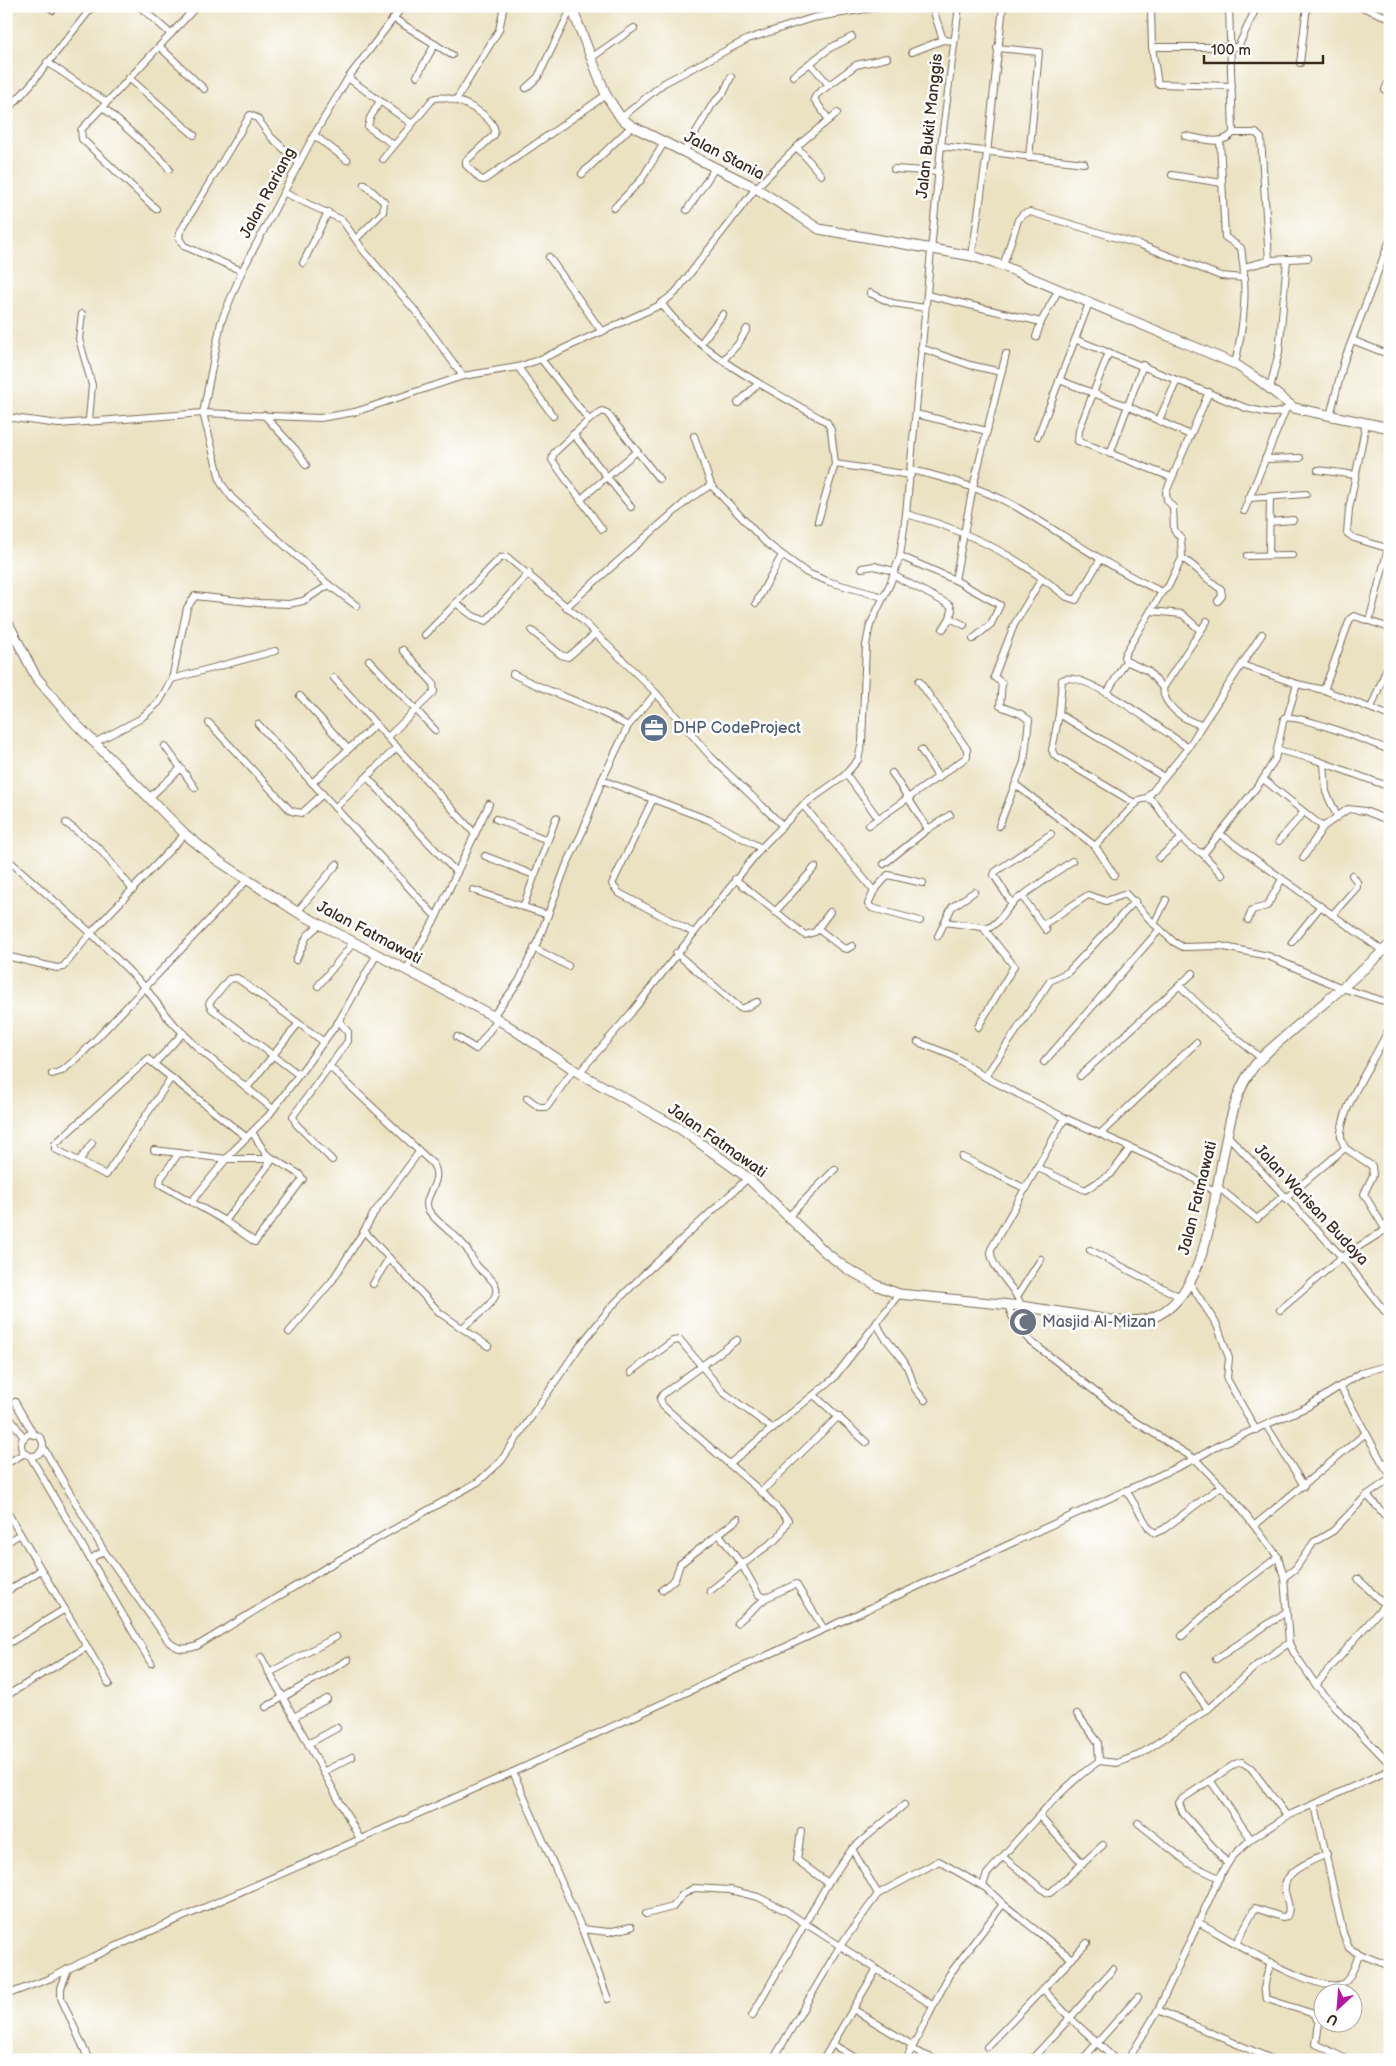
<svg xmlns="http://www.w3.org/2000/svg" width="1396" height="2066" viewBox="0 0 1396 2066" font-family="'Balsamiq Sans',sans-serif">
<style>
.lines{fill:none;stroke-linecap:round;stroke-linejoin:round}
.street-casing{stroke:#796a57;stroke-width:8}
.secondary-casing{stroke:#796a57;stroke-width:11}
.street{stroke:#fff;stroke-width:6}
.secondary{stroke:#fff;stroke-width:9}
.labels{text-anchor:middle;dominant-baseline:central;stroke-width:5;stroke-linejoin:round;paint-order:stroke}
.street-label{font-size:16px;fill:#3b2a1e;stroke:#fff}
.service-label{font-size:16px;fill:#4e5e75;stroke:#fff;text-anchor:start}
.worship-label{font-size:16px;fill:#5b616d;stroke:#fff;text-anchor:start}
</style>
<rect width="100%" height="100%" fill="#fff"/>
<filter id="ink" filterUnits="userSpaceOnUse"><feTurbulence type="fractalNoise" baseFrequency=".02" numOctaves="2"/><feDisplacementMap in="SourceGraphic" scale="10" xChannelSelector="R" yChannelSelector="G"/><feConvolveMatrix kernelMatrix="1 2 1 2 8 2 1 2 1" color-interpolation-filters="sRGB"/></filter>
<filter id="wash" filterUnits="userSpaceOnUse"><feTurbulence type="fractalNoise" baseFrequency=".0096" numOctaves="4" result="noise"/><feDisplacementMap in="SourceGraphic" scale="20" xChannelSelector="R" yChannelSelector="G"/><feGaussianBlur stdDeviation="1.12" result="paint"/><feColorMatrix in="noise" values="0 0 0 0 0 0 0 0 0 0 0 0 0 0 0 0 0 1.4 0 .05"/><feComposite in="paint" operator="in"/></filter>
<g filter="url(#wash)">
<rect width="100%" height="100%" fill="#ebe2c2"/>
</g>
<g filter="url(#ink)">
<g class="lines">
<defs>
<g id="street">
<polyline points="48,6 53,10"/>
<polyline points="139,6 171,34"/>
<polyline points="932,6 943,40"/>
<polyline points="1237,6 1257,6"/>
<polyline points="1359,6 1390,18"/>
<polyline points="393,18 452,55"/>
<polyline points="160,47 204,89"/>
<polyline points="1152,47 1151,10 1153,6"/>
<polyline points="997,48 1039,52 1029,158"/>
<polyline points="912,52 943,40 954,41"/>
<polyline points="591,58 634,28"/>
<polyline points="47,62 106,102"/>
<polyline points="810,63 829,85"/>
<polyline points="1300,63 1307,6"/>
<polyline points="417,76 435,44"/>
<polyline points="793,76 830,48 852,37"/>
<polyline points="129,78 194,135"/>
<polyline points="348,78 412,124"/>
<polyline points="1390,78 1385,90 1390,93"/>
<polyline points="1232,86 1158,84 1152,47 1238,47 1256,8"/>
<polyline points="526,88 538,77 571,9"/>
<polyline points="456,100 499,30 504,6"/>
<polyline points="380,101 370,118 368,127 394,145"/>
<polyline points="103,107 162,160 169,169"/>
<polyline points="6,112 32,83 93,6"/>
<polyline points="621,118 664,83 748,39 812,18 884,6"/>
<polyline points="829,120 814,99 817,94 856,65 887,58"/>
<polyline points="1233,133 1256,133 1261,138 1269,261"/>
<polyline points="314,135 347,160"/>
<path d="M 1185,136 C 1200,138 1222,147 1233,133 L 1229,6"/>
<path d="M 1220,141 L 1225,237 L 1241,248 C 1248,289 1244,324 1235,364"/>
<polyline points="941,146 1084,163"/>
<polyline points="797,147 821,175"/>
<polyline points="684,152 712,105 724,92 731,77"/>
<path d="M 383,159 L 433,99 C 448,91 501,117 494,135 L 466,161 L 466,165 L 480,179 L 484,180 L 606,95"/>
<polyline points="894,169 939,172"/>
<polyline points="582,174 632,126"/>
<polyline points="1172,175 1222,183"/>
<polyline points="285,193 342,220 363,250 417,313 463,376"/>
<polyline points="614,208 641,180 664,143"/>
<polyline points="156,209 82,139 81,130 197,6"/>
<polyline points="687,210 715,168"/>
<polyline points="356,239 383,212 384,202 364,184"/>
<polyline points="972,256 987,153 1003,6"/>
<polyline points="549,257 602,332"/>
<polyline points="303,263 328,212"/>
<polyline points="1003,266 1018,220 1023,214 1030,212 1141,245 1221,276 1245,278"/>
<polyline points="1244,267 1272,260 1308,258"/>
<polyline points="242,271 184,246 179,238 180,232 250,115 257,118 271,137 299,163"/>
<polyline points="870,293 892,303 925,308"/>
<polyline points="927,295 1041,322 1059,289"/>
<path d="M 661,303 C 701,357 770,389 827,422 L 831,430 L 835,464"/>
<polyline points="82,314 79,339 92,385 89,420"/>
<polyline points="1036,337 1041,322"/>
<path d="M 1077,340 L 1246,408 C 1261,411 1277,418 1289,407"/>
<polyline points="1352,340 1390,355"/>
<polyline points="701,343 723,314"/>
<polyline points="921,348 970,365 1001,372"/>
<polyline points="1109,352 1079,430 1078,441 1171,477"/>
<polyline points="541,359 589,420"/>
<polyline points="724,359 738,344 747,329"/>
<polyline points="518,367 553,416"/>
<polyline points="1059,380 1127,406 1190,435"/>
<polyline points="1270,388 1279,352 1287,259"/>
<polyline points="738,403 758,384"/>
<polyline points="916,414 987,431"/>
<polyline points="264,415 296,450 306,465"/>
<polyline points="1330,416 1344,361 1390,240"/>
<polyline points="6,417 59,424 203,413 320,418 355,412 463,376 518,367 541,359 658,306 675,293 756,188 802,142 837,113"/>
<polyline points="1159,420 1177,380"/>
<polyline points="1366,423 1349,509 1347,533 1354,538 1390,549"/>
<polyline points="573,434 631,507"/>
<polyline points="694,436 711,485"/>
<polyline points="1038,436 1089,303"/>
<polyline points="1110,454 1143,365"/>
<polyline points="1265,459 1300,458"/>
<path d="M 912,470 C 946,478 982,488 1013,505 C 1063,534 1110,568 1162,592"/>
<polyline points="1318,470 1356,475"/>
<polyline points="1249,498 1306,494"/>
<polyline points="580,500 637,451"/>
<polyline points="1244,511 1285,411"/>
<path d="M 906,514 C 956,527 1000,547 1042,578 L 1014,625 L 994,677 L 1002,683 L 1000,706 L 1021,714 L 1029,720 L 1024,762 L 999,826"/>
<polyline points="818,521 835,464 911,475"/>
<polyline points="1270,522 1293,520"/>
<polyline points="602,529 552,460 554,453 589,420 602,411 607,413 659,479"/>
<polyline points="1269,555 1270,497"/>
<polyline points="900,556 955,580 1000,605 991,624 973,639"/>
<polyline points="1247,556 1292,555"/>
<path d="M 1182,558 C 1197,567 1207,580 1221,589 L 1222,596 L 1218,601"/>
<polyline points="862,568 874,566 894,571"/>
<polyline points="893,575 950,605 952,610 950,618 964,625"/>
<polyline points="1042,578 1067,597 1076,600 1100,560"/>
<polyline points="955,580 973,487 1006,354"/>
<polyline points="456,603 473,616 486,621 529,573"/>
<polyline points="756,603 782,555"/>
<polyline points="357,606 329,585 232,498 221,483 203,413 221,322 242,271 314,135 348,78 403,6"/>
<polyline points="566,607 689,499 711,485 765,542 807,573 830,582 883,597"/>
<polyline points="1151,611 1182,614 1201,631"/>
<path d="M 1207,621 L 1163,688 C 1163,706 1185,721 1202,725 L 1262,634"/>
<polyline points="1369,621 1388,549"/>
<polyline points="943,629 950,618"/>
<polyline points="532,631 561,655 568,657 595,634"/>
<polyline points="425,635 500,558 507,557 579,617 656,693 711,757 782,825"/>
<polyline points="369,660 435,730"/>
<polyline points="1126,661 1148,671 1163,688"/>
<polyline points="1242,665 1297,684 1324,690 1390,716"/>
<path d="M 513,674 C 551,694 591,704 628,726"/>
<polyline points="334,678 475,834"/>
<polyline points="172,679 275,651"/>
<polyline points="1324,690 1350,619 1354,616 1390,628"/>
<polyline points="656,693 628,726 602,780 709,820 761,848"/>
<polyline points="1107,693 1126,661 1124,657 1126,652 1162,592 1168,587 1182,558 1181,538 1174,530 1173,507 1167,500 1166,492 1209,392"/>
<polyline points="300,696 348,749"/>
<polyline points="1371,708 1390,660"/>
<polyline points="1059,714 1164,777"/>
<polyline points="1287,717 1297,684"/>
<polyline points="209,723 291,811 302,813 323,794"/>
<polyline points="258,724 436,917"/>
<polyline points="388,737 434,692 433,683 403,650"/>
<polyline points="94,743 140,719 159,702 172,679 187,608 195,596 259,603 289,604 303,601 329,585"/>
<polyline points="165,746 195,788"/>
<polyline points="921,750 939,778"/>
<polyline points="1278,750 1313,759 1390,787"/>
<polyline points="1324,763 1326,792 1337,816"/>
<polyline points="892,773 928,829"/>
<polyline points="846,774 878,818"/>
<polyline points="367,777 457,873"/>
<polyline points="1263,779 1323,827"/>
<polyline points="312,783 376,724"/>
<polyline points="1016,785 1095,846 1114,875"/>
<polyline points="149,798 180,769"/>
<polyline points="1147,798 1188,748 1202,725"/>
<polyline points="653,799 612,884 619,893 694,933"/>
<path d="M 1136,804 L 1054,755 L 1052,750 L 1059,714 L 1062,680 C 1081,667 1170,735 1188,748"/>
<polyline points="803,805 874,891"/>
<polyline points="335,808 397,747"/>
<polyline points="496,819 547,840"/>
<polyline points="66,823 99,848 133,890"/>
<polyline points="869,825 967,757 967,749 919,681"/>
<polyline points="1220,834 1383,951"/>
<polyline points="1279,841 1304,812"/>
<path d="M 1095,846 L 1139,800 L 1147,798 L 1153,801 C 1165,816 1183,847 1202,853 L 1205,852 L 1263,779 L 1275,759 L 1284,718 C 1301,714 1371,743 1390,750"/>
<polyline points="1202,853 1222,875"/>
<polyline points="485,856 534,875"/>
<polyline points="6,858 91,933 144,986 168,1018 200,1050 273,1109"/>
<polyline points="1159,858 1182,838"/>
<polyline points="1303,858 1323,827 1348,809 1365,811 1390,821"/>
<polyline points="884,864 928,829 950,815"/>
<polyline points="735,879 805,935 815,932 830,912"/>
<polyline points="473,890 548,915"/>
<polyline points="1011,902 994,875 995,872 1051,834"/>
<polyline points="523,907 556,818"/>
<polyline points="297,912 337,864"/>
<polyline points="775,912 815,867"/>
<polyline points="1332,915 1357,887 1357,882 1352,875"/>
<polyline points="1248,920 1252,910 1267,906 1282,879"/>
<polyline points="920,921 872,908 868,904 874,891 888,875 923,883"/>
<path d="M 945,922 L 989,928 C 1005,919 1004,906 1022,896"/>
<polyline points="1154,924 1166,900"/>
<polyline points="1043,925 1088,895 1106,901 1126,894 1154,924 1174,942 1183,947 1220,946 1268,956 1342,988 1390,1003"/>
<polyline points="818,929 843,948 847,949 852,946"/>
<polyline points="1046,930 1022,896 1072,861"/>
<polyline points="938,936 952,907 974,892"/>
<polyline points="1292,942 1320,907"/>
<polyline points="534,948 568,966"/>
<polyline points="676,953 740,1008 744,1008 757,1002"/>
<polyline points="6,956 57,968 63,967 91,933 185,834"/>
<polyline points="296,960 307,936 320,924"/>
<polyline points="406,970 436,917 489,804"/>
<polyline points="318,986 354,942"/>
<polyline points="1180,986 1220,1025 1261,1058"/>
<polyline points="493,1016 519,981 540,936 566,866 582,833 602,780"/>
<polyline points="978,1027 1014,966 985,930"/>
<polyline points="457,1037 476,1049 498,1019"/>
<polyline points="918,1042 953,1056 985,1077"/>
<polyline points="1044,1062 1160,929"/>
<polyline points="154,1064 246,1137"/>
<path d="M 329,1066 L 433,1164 C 445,1183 420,1197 429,1211 C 437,1223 452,1232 462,1243 C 469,1250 472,1261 479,1268 C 486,1276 501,1283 495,1296 C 490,1308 472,1319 462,1328"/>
<polyline points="579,1073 631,1013 761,848 803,805 843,777 858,760 862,742 866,645 870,625 890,584 900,556 906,514 941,146 959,6"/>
<polyline points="52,1074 62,1071 80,1056 247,880"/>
<polyline points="299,1075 212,1009 209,1004 210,1002 229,979 237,978 324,1042"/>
<polyline points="1080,1076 1193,973"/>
<polyline points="171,1078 106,1175 55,1149 55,1144 148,1059 154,1064 183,1033"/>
<polyline points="247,1088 298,1024"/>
<polyline points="527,1098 539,1107 547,1107 574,1069"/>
<polyline points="1065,1118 985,1077 1050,981 1068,972 1135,901"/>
<polyline points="1101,1133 1196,1043"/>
<polyline points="1228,1136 1342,1257 1390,1318"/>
<polyline points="1345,1148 1372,1166 1373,1175 1364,1194 1385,1229"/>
<polyline points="154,1150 227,1159 273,1159 225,1221"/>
<polyline points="419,1152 374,1213 364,1231 440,1313 488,1346"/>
<polyline points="179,1153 161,1178 160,1184 225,1221 255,1242 303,1179 299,1174 266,1154 252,1132"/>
<polyline points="962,1157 1026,1189"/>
<polyline points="332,1160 296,1124 293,1116 348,1041 348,1032 339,1021"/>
<polyline points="79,1161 92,1143"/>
<polyline points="1038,1168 1085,1190 1111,1174 1130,1149"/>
<polyline points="1218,1187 1257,1219 1283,1196"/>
<path d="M 1286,1198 L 1345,1148 C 1343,1143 1340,1138 1341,1133 C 1345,1098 1376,1059 1390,1026"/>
<polyline points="192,1201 232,1152 269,1115 339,1021 377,954"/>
<polyline points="789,1216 835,1169"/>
<polyline points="1090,1250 1180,1297"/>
<polyline points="1189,1282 1217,1325 1229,1358 1227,1379 1256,1430"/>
<polyline points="373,1284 389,1258"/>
<polyline points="1018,1295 1041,1259"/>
<polyline points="1008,1305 1015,1324 1029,1340 1129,1418 1195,1459 1232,1497 1278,1557 1284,1577 1289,1643 1294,1653 1316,1685 1334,1706 1390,1764"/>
<path d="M 1021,1306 C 1016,1286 989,1269 991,1249 L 1065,1118 L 1180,1170 L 1217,1193"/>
<polyline points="1280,1310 1342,1257 1390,1227"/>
<path d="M 877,1322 C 882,1340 899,1350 907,1367 C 915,1383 909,1385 925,1400"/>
<polyline points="289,1332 332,1281 364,1231"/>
<polyline points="737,1340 663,1394 660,1399 663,1406 729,1464 833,1379 899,1294"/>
<polyline points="631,1372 673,1341 680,1340 723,1392 773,1429"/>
<polyline points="1340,1386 1383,1464"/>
<polyline points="815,1396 866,1442"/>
<polyline points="15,1402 34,1435"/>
<polyline points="6,1412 24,1438"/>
<polyline points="1266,1425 1304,1486"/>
<circle cx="32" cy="1445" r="11"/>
<path d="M 43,1447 L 104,1551 L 169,1642 C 178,1650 186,1650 197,1646 L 330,1565 L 478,1482 L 501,1461 L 579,1347 L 611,1307 L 644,1274 L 748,1178"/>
<polyline points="30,1456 151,1663"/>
<polyline points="1390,1460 1383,1464 1390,1474"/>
<polyline points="6,1464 25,1453"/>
<polyline points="729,1464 764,1494 788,1520 779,1537 742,1565 759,1595 766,1598 796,1584 824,1629"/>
<polyline points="1126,1490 1149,1528 1155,1533 1164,1529 1221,1486"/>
<polyline points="761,1492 839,1416"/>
<polyline points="1367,1495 1390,1521"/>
<polyline points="6,1510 109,1684"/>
<polyline points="1255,1525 1366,1433"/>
<polyline points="6,1543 20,1534"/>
<polyline points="90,1559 104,1551"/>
<polyline points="1284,1577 1295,1569 1314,1542 1333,1531 1367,1495 1390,1479"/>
<polyline points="1358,1579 1384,1604"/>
<polyline points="662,1590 675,1579 680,1564 738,1519"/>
<polyline points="710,1591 742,1565 719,1534"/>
<polyline points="6,1592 41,1570"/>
<polyline points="737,1623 767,1597"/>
<polyline points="1182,1636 1221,1600 1278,1557"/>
<polyline points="6,1645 65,1609"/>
<polyline points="261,1657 360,1839"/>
<polyline points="1216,1659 1286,1612"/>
<polyline points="269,1673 336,1637"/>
<polyline points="1183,1676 1208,1709"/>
<polyline points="1316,1685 1390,1598"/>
<polyline points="6,1696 87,1647"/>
<polyline points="266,1707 348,1660"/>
<polyline points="1077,1714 1098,1742 1099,1761"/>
<polyline points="294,1717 327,1699"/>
<polyline points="308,1744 337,1728"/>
<polyline points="323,1772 352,1757"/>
<polyline points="513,1772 582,1929 608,1932 631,1927"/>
<polyline points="1210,1780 1251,1839"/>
<polyline points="1315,1805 1343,1933 1349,1948 1359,1954"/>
<polyline points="1040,1817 1083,1864"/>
<polyline points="1138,1823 1188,1863 1219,1878"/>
<polyline points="801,1831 797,1860 828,1883"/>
<polyline points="852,1849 878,1894"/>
<polyline points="1003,1857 1046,1892 1050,1893 1103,1845"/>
<polyline points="1227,1863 1183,1813 1179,1803 1182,1799 1235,1764 1242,1762 1251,1768 1287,1816"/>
<polyline points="1003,1904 1072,1959"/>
<polyline points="646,1914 673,1907 682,1895 694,1888 730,1890 758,1897 786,1911 932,2005"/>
<path d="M 1198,1922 C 1225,1936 1315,1995 1342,1984 C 1351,1980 1356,1962 1359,1954 L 1390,1966"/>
<polyline points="582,1929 608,1999"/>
<path d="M 1237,1942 L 1255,1908 L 1282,1917 L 1287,1916 C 1291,1907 1287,1901 1285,1892 C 1281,1871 1312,1861 1327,1854"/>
<path d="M 1271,1962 C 1268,1973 1261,1988 1267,1999 L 1314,2014 L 1319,2023 L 1316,2044 L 1348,2060"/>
<polyline points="68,1969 61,1988 61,1998 89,2060"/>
<polyline points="1113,1969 1070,2018 1116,2060"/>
<polyline points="1043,1989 1087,1943"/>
<polyline points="6,1995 51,1978 92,1957 513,1772 1195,1459 1219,1445 1307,1407 1361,1373 1390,1365"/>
<polyline points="853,2009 912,2045"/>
<polyline points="1158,2010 1274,2060"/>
<polyline points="752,2016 828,1883 852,1849 904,1805"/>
<polyline points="832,2044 859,2060"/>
<polyline points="987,2047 1043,1989 1070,2018 1031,2060"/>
<polyline points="910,2049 937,2060"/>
<polyline points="1131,2055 1138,2060"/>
<polyline points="773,2060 840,1946 878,1894 939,1861 984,1887"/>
<polyline points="823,2060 876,1970"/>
<path d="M 906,2060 L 949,1975 L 1003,1904 L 983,1885 L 987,1874 C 1022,1836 1056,1791 1099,1761 L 1117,1763 L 1139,1755 L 1208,1709 L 1257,1665 L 1289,1643"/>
<polyline points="1082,2060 1138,1997"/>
<polyline points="1128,2060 1158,2010 1219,1878 1232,1857 1251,1839 1287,1816 1390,1770"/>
</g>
<g id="secondary">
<polyline points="571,6 606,95 621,118 632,126 756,188 819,229 972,256 1003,266 1235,364 1259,380 1294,408 1390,428"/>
<path d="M 6,619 L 36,677 L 76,724 L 185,834 L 217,860 L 297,912 L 493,1016 L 579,1073 L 682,1130 L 748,1178 L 825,1252 L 846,1268 L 878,1286 L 899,1294 L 1021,1306 L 1117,1321 C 1128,1321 1140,1322 1151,1318 C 1227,1291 1209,1130 1250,1072 C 1260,1056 1276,1045 1290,1032 C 1323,1003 1359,976 1390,944"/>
</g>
</defs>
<use href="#street" class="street-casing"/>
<use href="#secondary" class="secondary-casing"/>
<use href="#street" class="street"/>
<use href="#secondary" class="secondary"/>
</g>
</g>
<defs>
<symbol id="office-disc" viewBox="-11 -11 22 22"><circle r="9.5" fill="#5c6f8a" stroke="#fff"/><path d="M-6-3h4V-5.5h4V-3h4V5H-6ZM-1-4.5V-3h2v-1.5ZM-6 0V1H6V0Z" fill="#fff"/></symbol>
<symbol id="mosque-disc" viewBox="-11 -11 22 22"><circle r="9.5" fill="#6b7280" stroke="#fff"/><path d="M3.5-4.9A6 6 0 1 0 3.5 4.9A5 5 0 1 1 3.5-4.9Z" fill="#fff"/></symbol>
</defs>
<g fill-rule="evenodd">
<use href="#office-disc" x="638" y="712" width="32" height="32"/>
<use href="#mosque-disc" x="1007" y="1306" width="32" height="32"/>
</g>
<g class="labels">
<g class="street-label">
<text transform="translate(930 126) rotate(-84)">Jalan Bukit Manggis</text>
<text transform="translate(724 156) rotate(27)">Jalan Stania</text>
<text transform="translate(268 193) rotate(-62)">Jalan Rariang</text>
<text transform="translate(369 933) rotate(28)">Jalan Fatmawati</text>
<text transform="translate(717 1141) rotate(35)">Jalan Fatmawati</text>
<text transform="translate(1198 1198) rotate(-76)">Jalan Fatmawati</text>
<text transform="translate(1311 1205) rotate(47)">Jalan Warisan Budaya</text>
</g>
<g class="service-label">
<text x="673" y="728">DHP CodeProject</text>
</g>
<g class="worship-label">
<text x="1042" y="1322">Masjid Al-Mizan</text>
</g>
</g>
<rect width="1396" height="2066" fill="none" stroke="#fff" stroke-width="25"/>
<g transform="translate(1338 2008) rotate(206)"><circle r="24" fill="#ffffff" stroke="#b1aaa5"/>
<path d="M0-4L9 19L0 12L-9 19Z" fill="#b5179e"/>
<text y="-8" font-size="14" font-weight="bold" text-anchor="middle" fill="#3b2a1e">U</text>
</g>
<path d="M1204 55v8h119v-8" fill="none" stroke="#3b2a1e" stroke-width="2.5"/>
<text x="1211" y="55" font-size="15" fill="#3b2a1e" stroke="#ffffff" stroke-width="4" paint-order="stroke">100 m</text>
</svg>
